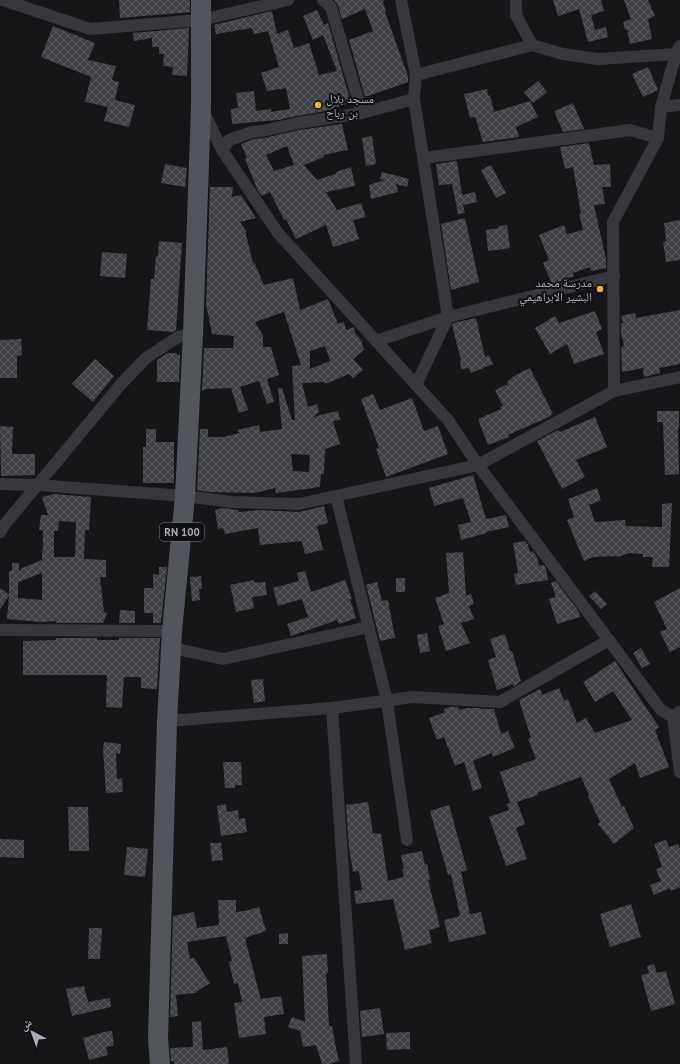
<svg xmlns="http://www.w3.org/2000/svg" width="680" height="1064" viewBox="0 0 680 1064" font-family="'PT Sans','Noto Naskh Arabic',sans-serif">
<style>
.building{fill:url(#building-cross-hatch);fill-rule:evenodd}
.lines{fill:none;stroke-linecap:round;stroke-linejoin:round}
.street{stroke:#37383d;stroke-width:12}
.primary{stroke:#53555c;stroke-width:20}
.poi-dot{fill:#f2b134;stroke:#111113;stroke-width:1.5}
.labels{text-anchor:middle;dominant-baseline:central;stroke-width:4;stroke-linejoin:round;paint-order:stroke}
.shield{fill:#111113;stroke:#7b7e86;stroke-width:1}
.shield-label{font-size:11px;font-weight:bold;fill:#a8adb8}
.poi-label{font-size:12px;fill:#a8adb8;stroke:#111113;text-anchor:start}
</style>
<defs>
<pattern id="building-cross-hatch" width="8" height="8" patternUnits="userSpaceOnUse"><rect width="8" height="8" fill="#404145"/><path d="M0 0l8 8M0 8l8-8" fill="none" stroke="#595a5e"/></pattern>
</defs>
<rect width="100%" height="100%" fill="#161618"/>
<g class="building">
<polygon points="119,0 190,0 190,12 120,18"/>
<polygon points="334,0 384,0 383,1 386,12 385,12 408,76 408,82 365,97 349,40 373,31 365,9 342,19 338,5"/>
<polygon points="553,0 601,0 604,11 591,15 595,30 606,27 608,37 588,42 579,9 558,16"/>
<polygon points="624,0 648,0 655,16 648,19 652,39 630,44 627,29 625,30 623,22 631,19"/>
<polygon points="317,10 324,25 328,23 351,103 330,109 331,110 297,116 278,120 232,124 231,109 238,108 236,93 254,91 256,111 271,109 271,112 290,109 286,88 267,91 261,73 279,67 268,31 254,34 252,28 216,34 214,25 272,11 277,34 288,30 294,48 309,43 319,75 337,71 323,35 313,40 303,16"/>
<polygon points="53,26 95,43 88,60 116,66 112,80 119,82 115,100 135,105 129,127 104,121 108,107 85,102 91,77 41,57"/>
<polygon points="189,28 187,76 172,75 173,67 163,66 164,54 159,54 159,47 152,47 152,38 134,41 133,33"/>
<polygon points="648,67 658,90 643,97 632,74"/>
<polygon points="538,81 547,92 533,103 524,92"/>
<polygon points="487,89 488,96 490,95 494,112 530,101 538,117 516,127 519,137 483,142 475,117 470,118 464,94"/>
<polygon points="573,103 584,129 563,132 554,111"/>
<path d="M 342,124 L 348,150 L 323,155 L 324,157 L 304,165 L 317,180 L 336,174 L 336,172 L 351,167 L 355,186 L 326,192 L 337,210 L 361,203 L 366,217 L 353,220 L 359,239 L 333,247 L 326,225 L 296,239 L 286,219 L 284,220 L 270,192 L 262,196 L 258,191 L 245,159 L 247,158 L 241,144 L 254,139 L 264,138 L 299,130 ZM 287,146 L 294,165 L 274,171 L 266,155 Z"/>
<polygon points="372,136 376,164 366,166 362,138"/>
<polygon points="589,143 594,165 610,164 611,187 602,187 605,204 594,205 606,259 606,268 591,271 590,267 573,273 574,276 552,284 543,263 549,260 539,235 564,225 567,234 583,230 579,214 581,214 573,167 565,169 560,147"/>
<polygon points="457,161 462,195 475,192 477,202 463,205 465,213 458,214 452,184 439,185 436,164"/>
<polygon points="165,164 187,168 185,187 161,183"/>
<polygon points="491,165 506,193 496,198 481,170"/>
<polygon points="382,172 409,179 407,187 396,184 398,192 371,199 369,185 385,180 380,179"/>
<path d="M 210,187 L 233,187 L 232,197 L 241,195 L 256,218 L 240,222 L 246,231 L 246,235 L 253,263 L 254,262 L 264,285 L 293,278 L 300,310 L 328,299 L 338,324 L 344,322 L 346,330 L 354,327 L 355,333 L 361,340 L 364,350 L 353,359 L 363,370 L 353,378 L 349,374 L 325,384 L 324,382 L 302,383 L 308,407 L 317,404 L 319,412 L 312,418 L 320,415 L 338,411 L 340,420 L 333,421 L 340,444 L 325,449 L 324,474 L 321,474 L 320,487 L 276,493 L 275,488 L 255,493 L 209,492 L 197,490 L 200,429 L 208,429 L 208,437 L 223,437 L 240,433 L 237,430 L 259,425 L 260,432 L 282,429 L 278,388 L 282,388 L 292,420 L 295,420 L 292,366 L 301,365 L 284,312 L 255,322 L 263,336 L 263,347 L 271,347 L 279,375 L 267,379 L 274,402 L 267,404 L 259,381 L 240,387 L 248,410 L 239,413 L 231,388 L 206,389 L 202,391 L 204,348 L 233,348 L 234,336 L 212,334 L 206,304 ZM 325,346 L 330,361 L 310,369 L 310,351 ZM 291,454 L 310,455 L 309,472 L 293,471 Z"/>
<polygon points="465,218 479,282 451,290 441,224"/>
<polygon points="680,220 680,260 666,262 663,242 666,241 664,223"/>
<polygon points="507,225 510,248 488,251 486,230 499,228 499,226"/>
<polygon points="159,241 182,243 176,330 172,332 147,330 151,279 154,279 156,256 158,256"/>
<polygon points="102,252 127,254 125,278 100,276"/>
<polygon points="680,310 680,364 659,368 660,373 644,377 643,368 622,372 621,347 624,346 621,333 621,323 623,323 621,316 635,313 636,318"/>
<polygon points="595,311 602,329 596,332 604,354 574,364 567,344 550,354 535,328 555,316 559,323"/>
<polygon points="476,318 485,357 489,355 493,364 471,373 469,368 461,369 460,361 461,360 452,325 453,323"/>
<polygon points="21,339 22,355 17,356 17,378 0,378 0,340"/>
<polygon points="168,353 177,353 177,355 180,355 179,382 157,382 157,360"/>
<polygon points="95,359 114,376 93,402 72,384"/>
<polygon points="530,368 553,414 551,415 551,416 508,435 509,437 488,445 478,419 501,409 500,407 503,406 495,390 508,384 507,382 514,376"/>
<polygon points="373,394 380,410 412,398 424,431 438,426 448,454 386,477 376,449 379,448 361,399"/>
<polygon points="657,411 679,411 679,428 678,428 679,474 665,475 663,422 657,422"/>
<polygon points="595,417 607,447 576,460 585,477 562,489 537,441 558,430 560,432"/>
<polygon points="0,426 13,427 12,454 35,454 35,475 1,476"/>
<polygon points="146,429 156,429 156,442 174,442 174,483 143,483 143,447 146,447"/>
<polygon points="473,475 486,519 506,515 509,527 486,532 487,533 461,540 458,525 471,522 463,498 434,506 429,488"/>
<polygon points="597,488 601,500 589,505 595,522 625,520 626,526 662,527 662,504 672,503 669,567 652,567 653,557 643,557 643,554 630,553 617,557 617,556 594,557 584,561 567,520 574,517 568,499"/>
<path d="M 54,494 L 91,497 L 89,530 L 85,530 L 84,559 L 106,560 L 106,577 L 100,577 L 104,612 L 107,613 L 103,623 L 56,623 L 56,621 L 40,622 L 7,619 L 9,596 L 0,609 L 0,588 L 9,594 L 9,571 L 12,571 L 12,563 L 19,563 L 19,571 L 21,571 L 20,569 L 42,560 L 42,550 L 43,550 L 43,530 L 39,530 L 41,515 L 48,515 L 42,497 ZM 59,521 L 76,522 L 75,557 L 54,557 L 54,531 L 58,531 ZM 42,573 L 42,600 L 18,598 L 18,582 Z"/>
<polygon points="324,506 328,523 317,526 323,550 305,554 302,541 260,545 258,528 225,534 223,528 218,529 215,510 223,508 238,510 239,512 259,510 299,512"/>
<polygon points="525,541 528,545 530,552 533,551 537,557 539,566 544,565 546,569 548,580 516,585 514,574 518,573 513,543"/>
<polygon points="463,552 466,596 471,594 474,604 469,606 474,619 461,623 470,643 446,651 438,626 444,624 435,598 449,593 446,553"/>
<polygon points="159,567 167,567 161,623 153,623 153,613 144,613 144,588 153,588 153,574 159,575"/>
<polygon points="305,571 311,592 345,580 352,599 350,599 356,618 339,624 337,620 291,636 287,624 308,617 302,599 278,606 273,588 299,581 297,573"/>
<polygon points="201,576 202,589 199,589 200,600 192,601 190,577"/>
<rect x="396" y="578" width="9" height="14"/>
<polygon points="254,580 255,583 265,582 267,595 252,597 254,608 236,612 230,585"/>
<polygon points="556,581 579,612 580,617 557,624 549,599 556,597 551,583"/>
<polygon points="377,582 382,601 388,600 395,638 380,641 366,585"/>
<polygon points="680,588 680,647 670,652 660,632 667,629 654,602"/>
<polygon points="595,591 607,604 601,609 589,596"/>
<polygon points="120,610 135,611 135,623 119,623"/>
<polygon points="427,633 430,651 420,653 417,635"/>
<polygon points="505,634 510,651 512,651 521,681 514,686 513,684 497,690 488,660 496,657 490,639"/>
<polygon points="56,638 97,638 97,640 119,640 119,638 160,638 157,689 141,688 141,677 124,677 122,708 106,707 107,675 23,675 23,641 56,640"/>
<polygon points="641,648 650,664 642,668 633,653"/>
<polygon points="615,661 659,727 655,730 669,767 640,778 635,763 609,779 622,807 624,806 634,828 614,844 598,824 600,822 588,796 589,795 581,777 537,793 538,795 517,802 525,824 516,828 527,859 506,866 489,817 509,810 507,804 510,803 500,772 536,759 528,739 531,738 519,700 540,689 542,695 559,688 564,701 568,699 577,723 586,718 595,733 632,720 613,691 595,702 583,682"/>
<polygon points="263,679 265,701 254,703 251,680"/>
<polygon points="450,707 458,707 459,710 468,708 480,708 481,709 494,709 501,734 508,731 515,748 493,757 492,753 473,761 482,788 473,791 464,762 455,766 444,737 437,740 429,718 445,712 444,709"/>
<polygon points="104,742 121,744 120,754 116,753 117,779 122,778 123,792 106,793 103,748"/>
<polygon points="223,762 241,762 242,785 235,785 235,788 225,788"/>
<polygon points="368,802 373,833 381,834 388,881 404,877 402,869 404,869 401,855 422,851 425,865 427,864 430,880 428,880 440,927 429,930 432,943 405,950 393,899 356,904 354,891 362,890 359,871 353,872 349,848 346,805"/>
<polygon points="226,804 227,812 238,810 239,819 245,818 247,832 221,836 217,806"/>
<polygon points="449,805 467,870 461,872 470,914 481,912 486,934 449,942 444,920 460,916 451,874 448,875 430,811"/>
<polygon points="68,807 88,807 89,851 69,851"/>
<polygon points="0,839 24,840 24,858 0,857"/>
<polygon points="666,840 669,847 678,844 680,849 680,887 671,891 670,888 654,895 650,885 661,881 656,869 662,867 654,844"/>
<polygon points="210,843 221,843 223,860 212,861"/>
<polygon points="127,847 148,849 145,877 124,875"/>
<polygon points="218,900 236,900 236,912 245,911 259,907 266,931 245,938 261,1000 261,999 281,996 284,1014 264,1017 266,1034 239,1038 234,1003 242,1002 238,983 234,984 229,962 232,961 226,936 187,942 190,959 194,958 210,983 195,993 176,995 178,1016 170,1017 173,916 194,912 197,928 219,925"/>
<polygon points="631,904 641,937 610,947 600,914"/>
<polygon points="89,928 102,928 100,959 88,959"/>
<polygon points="288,933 288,944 279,944 279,934"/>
<polygon points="327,954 328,973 326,973 329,1026 332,1026 336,1048 339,1061 330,1064 322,1064 316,1045 303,1047 300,1031 288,1027 292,1017 305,1022 302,956"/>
<polygon points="654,964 657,973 666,971 675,1004 651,1011 641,975 649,973 647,966"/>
<polygon points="84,986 88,1002 110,998 111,1007 72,1016 66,989"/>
<polygon points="380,1008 384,1034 362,1037 360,1011"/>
<polygon points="201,1021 203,1050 227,1047 229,1064 174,1064 174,1061 171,1061 170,1048 193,1047 192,1022"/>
<polygon points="112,1031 114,1046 106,1047 108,1055 89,1060 83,1038 104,1032"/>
<polygon points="410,1032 410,1049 387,1050 386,1033"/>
</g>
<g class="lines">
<g class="street">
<polyline points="3,0 90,29 201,20 288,0"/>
<polyline points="323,0 331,7 362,113"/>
<polyline points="401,0 416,75 414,99"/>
<polyline points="516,0 516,15 532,45 563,54 598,59 676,54"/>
<polyline points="416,75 532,45"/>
<polyline points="661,107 676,54 680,46"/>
<polyline points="204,112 222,150 278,233 448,420 478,465 661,710 673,717 680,717"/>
<polyline points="222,150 229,140 252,132 262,131 298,123 362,113 414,99 448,317 416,385"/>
<polyline points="424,158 630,130 658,138"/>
<polyline points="376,341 448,317 614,276"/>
<polyline points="614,391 613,222 658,138 661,107 680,105"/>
<polyline points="0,484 37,485 185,496 232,502 299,504 478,465 614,391 680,377"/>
<polyline points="336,496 387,701 407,840"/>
<polyline points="0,532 5,524 122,383 146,358 178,337 193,334"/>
<polyline points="0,630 172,631"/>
<polyline points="172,648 223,659 369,627"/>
<polyline points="332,708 356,1064"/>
<polyline points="679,712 673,717 680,772"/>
<polyline points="167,721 332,708 413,697 500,702 609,640"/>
</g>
<polyline class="primary" points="160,1064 158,1039 167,721 172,631 185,496 193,334 201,106 201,0"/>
</g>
<g class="poi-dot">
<circle cx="318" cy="105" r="4"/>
<circle cx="600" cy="289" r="4"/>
</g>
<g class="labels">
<rect class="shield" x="160" y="523" width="44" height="18" rx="3"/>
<g class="shield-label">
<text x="182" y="532">RN 100</text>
</g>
<g class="poi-label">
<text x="326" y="98">مسجد بلال<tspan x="326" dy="14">بن رباح</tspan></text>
<text x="592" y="282" text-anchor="end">مدرسة محمد<tspan x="592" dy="14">البشير الابراهيمي</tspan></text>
</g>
</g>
<g transform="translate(32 1032) rotate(319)" stroke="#111113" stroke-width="3" paint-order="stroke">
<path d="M0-3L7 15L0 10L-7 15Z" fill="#a8adb8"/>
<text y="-6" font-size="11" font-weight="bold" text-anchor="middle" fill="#a8adb8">ش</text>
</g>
</svg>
